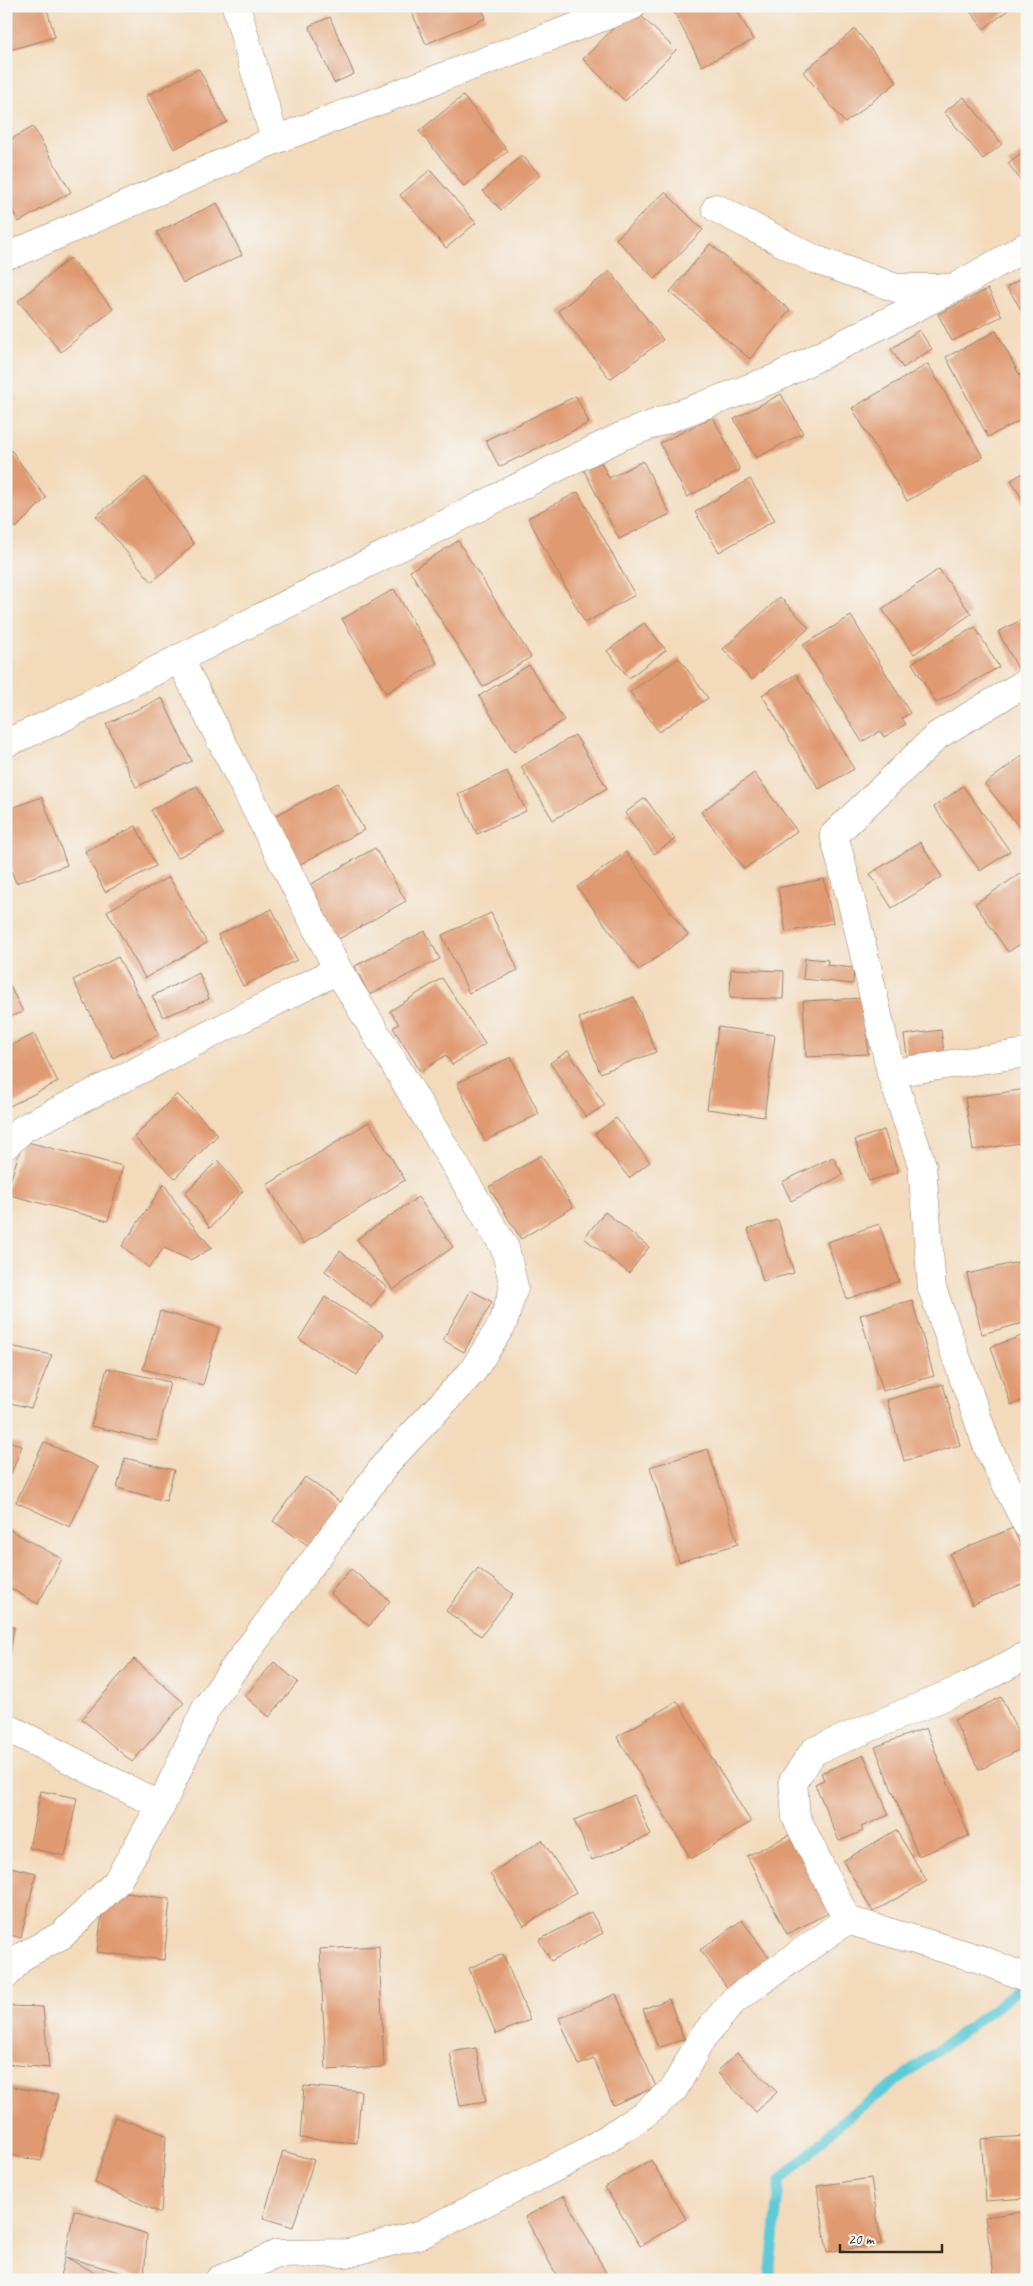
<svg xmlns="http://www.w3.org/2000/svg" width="1033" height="2286" viewBox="0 0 1033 2286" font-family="Caveat,sans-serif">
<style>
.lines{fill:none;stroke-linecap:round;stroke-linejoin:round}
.stream{stroke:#5ecad7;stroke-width:10}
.building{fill:#e09a71}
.minor-casing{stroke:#97826c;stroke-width:29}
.minor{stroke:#fff;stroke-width:28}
</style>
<rect width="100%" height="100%" fill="#f6f6f2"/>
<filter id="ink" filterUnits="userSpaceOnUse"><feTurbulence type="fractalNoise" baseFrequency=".02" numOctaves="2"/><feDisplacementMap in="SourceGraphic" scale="10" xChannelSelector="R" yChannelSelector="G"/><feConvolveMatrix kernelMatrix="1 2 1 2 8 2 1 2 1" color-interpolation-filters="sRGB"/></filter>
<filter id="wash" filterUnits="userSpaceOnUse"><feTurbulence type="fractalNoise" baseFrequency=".0096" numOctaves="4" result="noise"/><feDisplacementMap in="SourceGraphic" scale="20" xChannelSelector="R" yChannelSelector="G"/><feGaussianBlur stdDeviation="1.12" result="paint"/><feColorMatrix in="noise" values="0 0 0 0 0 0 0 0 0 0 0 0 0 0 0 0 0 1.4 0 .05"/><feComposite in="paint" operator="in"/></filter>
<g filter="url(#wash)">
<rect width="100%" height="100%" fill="#f3dabb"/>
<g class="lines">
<polyline class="stream" points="769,2280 780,2181 845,2119 1027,1984"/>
</g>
<g id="blocks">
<g class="building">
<polygon points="6,6 46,6 55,37 6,51"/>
<polygon points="409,6 481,6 486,18 426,44"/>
<polygon points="671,6 735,6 753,40 702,66"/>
<polygon points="966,6 1013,6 984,29"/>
<polygon points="633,8 676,50 625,101 583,59"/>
<polygon points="330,17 354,74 334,83 309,26"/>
<polygon points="855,29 897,82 845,123 803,72"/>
<polygon points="199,69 227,122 174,149 146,96"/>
<polygon points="463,96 508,151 464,186 419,131"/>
<polygon points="964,97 1002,144 983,159 944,112"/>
<polygon points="33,127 71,192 19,222 6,200 6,142"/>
<polygon points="1027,149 1027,189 1008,163"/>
<polygon points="522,155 540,175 501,210 483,191"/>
<polygon points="430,170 476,223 446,248 400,195"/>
<polygon points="665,192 703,230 655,279 616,239"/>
<polygon points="217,203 242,255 183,283 157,232"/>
<polygon points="710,244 790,310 750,359 670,292"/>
<polygon points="70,258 113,309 61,352 18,301"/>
<polygon points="610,271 663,340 610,379 558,311"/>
<polygon points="1027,275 1027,319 1007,287"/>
<polygon points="988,289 1002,316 952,341 938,314"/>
<polygon points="919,330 932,349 903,368 891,349"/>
<polygon points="996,331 1027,389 1027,417 988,437 946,357"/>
<polygon points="928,364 983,457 907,501 852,408"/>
<polygon points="781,394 803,433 756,458 734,419"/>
<polygon points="576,396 589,423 499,467 486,440"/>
<polygon points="713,417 740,470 687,497 660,443"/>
<polygon points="11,450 46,498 16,528 6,516 6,454"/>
<polygon points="643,461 670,514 619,539 584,470 601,462 609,478"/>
<polygon points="1027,471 1027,508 1011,480"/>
<polygon points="145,477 194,544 152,582 96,516"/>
<polygon points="750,479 775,520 719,552 695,512"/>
<polygon points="578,492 635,595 585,623 528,518"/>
<polygon points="458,541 531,657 483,687 410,571"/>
<polygon points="939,569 971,614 914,654 882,609"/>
<polygon points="394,589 437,663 386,693 342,619"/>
<polygon points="780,597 809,628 752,680 723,649"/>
<polygon points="851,616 910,713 902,718 906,724 884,737 880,731 862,742 803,645"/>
<polygon points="1027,617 1027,668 1020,672 998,632"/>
<polygon points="644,623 666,650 629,678 607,651"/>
<polygon points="975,627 999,667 936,703 912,663"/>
<polygon points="679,658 708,698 659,732 630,692"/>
<polygon points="529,665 564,720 514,752 479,696"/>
<polygon points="796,674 854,769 819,789 762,695"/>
<polygon points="162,698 192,761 136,787 106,724"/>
<polygon points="575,735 607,788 553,820 521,767"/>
<polygon points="1027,752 1027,837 985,784"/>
<polygon points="507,771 526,811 477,834 458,794"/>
<polygon points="754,773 797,831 744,869 701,812"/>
<polygon points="338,783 364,830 295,867 269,819"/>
<polygon points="197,786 223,834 177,858 151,810"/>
<polygon points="963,786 1010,851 980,871 934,807"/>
<polygon points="42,797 67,865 16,883 6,857 6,810"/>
<polygon points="645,798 675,839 654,854 625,813"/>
<polygon points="136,826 156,866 105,892 85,851"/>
<polygon points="920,842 942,877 892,908 870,874"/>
<polygon points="375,848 406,901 337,940 306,887"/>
<polygon points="626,852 688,935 639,970 577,887"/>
<polygon points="1024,871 1027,876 1027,940 1008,952 975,904"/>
<polygon points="169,877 207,943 145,978 107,911"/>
<polygon points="824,879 833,923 786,932 778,888"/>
<polygon points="272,909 297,960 243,986 218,935"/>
<polygon points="491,913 518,970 469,993 442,935"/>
<polygon points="425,931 440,959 369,995 355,966"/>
<polygon points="118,957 159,1034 113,1058 73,980"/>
<polygon points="805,958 828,960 827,965 854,968 853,984 803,979"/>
<polygon points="731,969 784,971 783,999 730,998"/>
<polygon points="199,973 209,999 163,1017 152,996"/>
<polygon points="6,978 23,1012 6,1018"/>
<polygon points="442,978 485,1044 452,1065 446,1055 421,1072 393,1028 399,1024 390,1011"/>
<polygon points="634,997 656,1052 600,1073 579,1018"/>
<polygon points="865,998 868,1054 806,1057 803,1001"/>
<polygon points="718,1027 775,1035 764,1117 707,1109"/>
<polygon points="941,1030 945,1057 908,1062 904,1035"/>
<polygon points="34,1034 58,1082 6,1108 6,1048"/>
<polygon points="568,1051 605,1105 586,1117 550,1063"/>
<polygon points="511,1057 539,1114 485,1141 457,1083"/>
<polygon points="1027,1089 1027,1142 973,1150 965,1098"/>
<polygon points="177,1094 218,1135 175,1178 134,1137"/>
<polygon points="616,1118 650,1162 629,1178 595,1134"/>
<polygon points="369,1122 405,1180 303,1244 267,1185"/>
<polygon points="884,1130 898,1172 869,1181 855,1140"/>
<polygon points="23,1141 123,1166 108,1221 6,1194"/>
<polygon points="541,1155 573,1207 521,1239 489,1187"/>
<polygon points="833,1157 843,1175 791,1201 782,1182"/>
<polygon points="218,1160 243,1191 210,1228 185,1193"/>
<polygon points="164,1184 184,1215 212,1248 190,1260 164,1248 149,1268 122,1246"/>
<polygon points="418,1197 453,1247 393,1290 357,1239"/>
<polygon points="605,1212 649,1247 629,1273 584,1238"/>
<polygon points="778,1220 794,1273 763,1281 748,1229"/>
<polygon points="879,1224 899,1281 847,1299 827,1242"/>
<polygon points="340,1251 387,1287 371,1307 325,1271"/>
<polygon points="1022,1261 1027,1279 1027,1322 982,1334 967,1274"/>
<polygon points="471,1290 492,1302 464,1352 443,1340"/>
<polygon points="325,1297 384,1334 357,1375 299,1339"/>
<polygon points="912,1300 934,1376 883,1391 860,1315"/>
<polygon points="160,1311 219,1328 203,1385 143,1369"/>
<polygon points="1027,1334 1027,1399 1011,1405 991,1347"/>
<polygon points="6,1345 52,1355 31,1408 6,1402"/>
<polygon points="107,1368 170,1382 157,1441 91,1426"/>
<polygon points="943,1384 960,1445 904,1461 887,1400"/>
<polygon points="6,1440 22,1446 6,1487"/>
<polygon points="44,1442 98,1467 70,1527 16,1502"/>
<polygon points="708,1449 738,1544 679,1562 650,1467"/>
<polygon points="125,1458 174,1470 166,1501 117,1488"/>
<polygon points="305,1477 347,1507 316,1551 273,1521"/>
<polygon points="1013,1528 1027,1560 1027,1582 972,1605 950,1554"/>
<polygon points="8,1529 62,1559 38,1604 6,1586"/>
<polygon points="478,1568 513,1594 481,1636 446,1611"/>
<polygon points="351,1569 390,1601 369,1626 330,1593"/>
<polygon points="6,1626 14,1627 8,1669 6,1668"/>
<polygon points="134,1659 184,1703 132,1762 82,1719"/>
<polygon points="274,1662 298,1682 269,1717 245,1696"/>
<polygon points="1001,1697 1025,1747 979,1770 954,1720"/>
<polygon points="677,1701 751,1822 691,1859 617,1737"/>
<polygon points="926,1728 969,1836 918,1856 875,1747"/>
<polygon points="864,1755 889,1815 861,1827 863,1831 839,1841 815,1784 824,1780 821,1773"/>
<polygon points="41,1791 77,1798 65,1856 29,1848"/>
<polygon points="634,1795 651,1835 592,1860 574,1820"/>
<polygon points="896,1830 927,1881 873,1912 843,1861"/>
<polygon points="791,1834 831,1912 787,1934 747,1856"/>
<polygon points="542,1840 576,1892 524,1926 490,1874"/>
<polygon points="6,1866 36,1873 21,1938 6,1934"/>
<polygon points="105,1890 170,1899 164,1960 97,1952"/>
<polygon points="591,1912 603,1933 551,1961 539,1940"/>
<polygon points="742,1920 773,1963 731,1993 700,1950"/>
<polygon points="379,1946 384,2067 326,2070 320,1949"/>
<polygon points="503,1954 530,2020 496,2034 469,1968"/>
<polygon points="616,1994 656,2087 613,2105 594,2059 579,2065 559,2018"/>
<polygon points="669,1999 684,2039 658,2048 643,2009"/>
<polygon points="6,2006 43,2007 49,2068 6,2064"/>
<polygon points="476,2048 486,2102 460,2106 450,2052"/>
<polygon points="737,2053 777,2092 756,2112 717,2072"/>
<polygon points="6,2086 58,2095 41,2161 6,2154"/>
<polygon points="304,2086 361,2091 357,2143 300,2138"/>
<polygon points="115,2117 166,2135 161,2213 95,2183"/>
<polygon points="1027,2136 1027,2198 986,2201 981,2139"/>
<polygon points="283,2151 314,2160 293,2227 263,2218"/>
<polygon points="651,2160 686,2219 640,2246 605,2187"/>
<polygon points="871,2178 881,2244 827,2252 817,2186"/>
<polygon points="564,2196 610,2280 559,2280 525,2217"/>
<polygon points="74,2210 147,2234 144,2279 65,2257"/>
<polygon points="1027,2211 1027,2280 995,2280 985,2217"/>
<polygon points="65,2257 109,2280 59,2280"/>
</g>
</g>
</g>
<g filter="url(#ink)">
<use href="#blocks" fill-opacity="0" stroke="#97826c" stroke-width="1"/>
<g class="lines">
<defs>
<g id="minor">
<polyline points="236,6 275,140"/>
<polyline points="716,208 814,259 896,288 954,288 1027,246"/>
<polyline points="6,255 18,252 275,140 632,6"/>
<polyline points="1027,682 938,735 834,835 857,923 891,1073 922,1165 932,1288 988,1448 1027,1525"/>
<polyline points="6,743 56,721 562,465 622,436 776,378 954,288"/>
<polyline points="891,1073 1027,1053"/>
<polyline points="6,1145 24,1128 338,970"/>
<polyline points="1027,1655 969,1686 814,1751 793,1781 796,1817 847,1920 980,1959 1027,1978"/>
<polyline points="6,1727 161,1806"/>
<polyline points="6,1975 21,1957 62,1935 116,1883 161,1806 205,1710 230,1674 388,1461 472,1372 503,1323 514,1287 505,1248 338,970 179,658"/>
<polyline points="219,2280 277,2254 348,2253 422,2234 588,2151 643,2115 674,2089 702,2038 734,2000 847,1920"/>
</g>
</defs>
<use href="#minor" class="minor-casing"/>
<use href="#minor" class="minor"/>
</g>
</g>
<rect width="1033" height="2286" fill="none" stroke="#f6f6f2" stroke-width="25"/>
<path d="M840 2244v8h102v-8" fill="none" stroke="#3b2a1e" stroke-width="2.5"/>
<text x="848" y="2244" font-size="15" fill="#3b2a1e" stroke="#f6f6f2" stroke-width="4" paint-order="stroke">20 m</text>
</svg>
